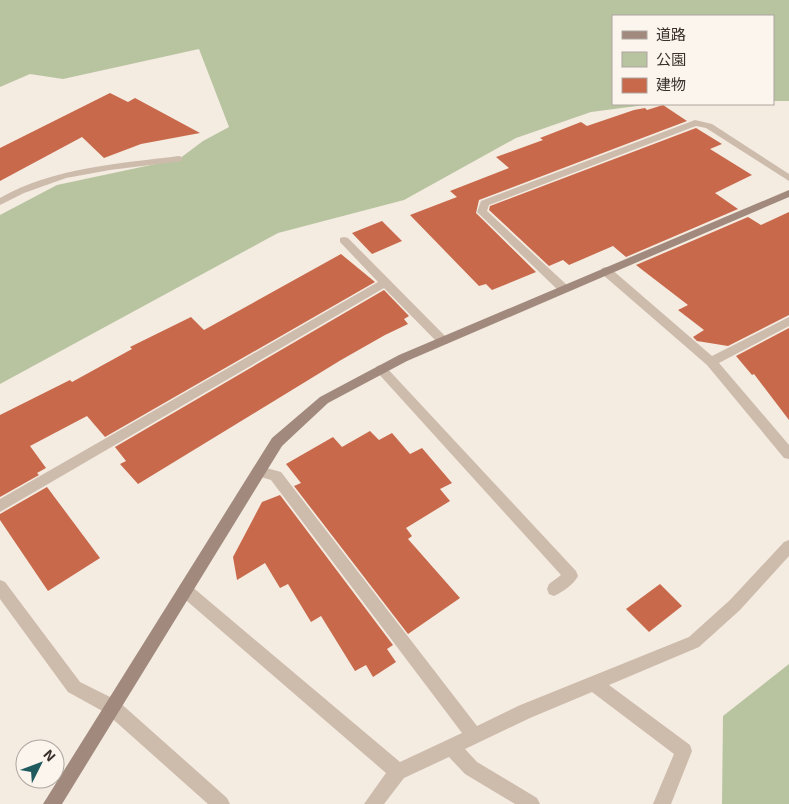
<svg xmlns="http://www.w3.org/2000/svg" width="789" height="804" viewBox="0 0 789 804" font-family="'Exo 2','Noto Sans JP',sans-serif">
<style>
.green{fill:#b8c4a0}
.building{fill:#c8694b}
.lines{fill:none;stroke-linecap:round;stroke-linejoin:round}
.street{fill:#cdbbac;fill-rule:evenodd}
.secondary{fill:#a18a7d;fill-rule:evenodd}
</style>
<rect width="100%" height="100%" fill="#f4ebe1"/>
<g class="green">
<polygon points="0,0 789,0 789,101 773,101 773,16 613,16 613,104 652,104 591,112 516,138 404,200 278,233 0,384 0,215 57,185 179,159 203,141 229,127 199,49 63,79 30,74 0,87"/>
<polygon points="789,664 789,804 722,804 723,716"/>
</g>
<g class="building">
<polygon points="110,93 128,102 135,98 200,133 141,144 104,158 82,137 0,181 0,148"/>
<polygon points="663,105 687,121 479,200 476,213 536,272 492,290 486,284 479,286 410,215 457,197 450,191 509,168 496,157 543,140 540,138 581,122 587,126 634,110 645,108 647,110"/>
<polygon points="696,128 722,144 710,149 752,175 715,193 738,209 626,257 613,246 569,265 563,260 549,266 489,210 490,206"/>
<polygon points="789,212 789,315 728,346 697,341 693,337 704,330 678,310 688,305 636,265 748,217 761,225"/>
<polygon points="382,221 402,241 372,254 352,233"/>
<polygon points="341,254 375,282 105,437 87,416 30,446 46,468 37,473 39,475 0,497 0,415 70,380 72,382 132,349 130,347 191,317 204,330"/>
<polygon points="384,290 409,316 404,319 408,324 385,335 341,360 138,484 120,464 126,461 115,447"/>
<polygon points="789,328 789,420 754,374 752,375 736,356"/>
<polygon points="370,431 379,440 392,433 410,454 422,448 452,483 440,489 450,501 406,528 412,536 408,539 460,598 408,634 294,486 301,483 286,464 333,437 342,447"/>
<polygon points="47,487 100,558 48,591 0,520 0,514"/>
<polygon points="280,495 393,645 387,649 396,662 373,677 366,665 355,671 321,616 311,622 288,584 280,588 265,563 237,580 233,557 262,502"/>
<polygon points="660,584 682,606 649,632 626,609"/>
</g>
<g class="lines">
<g class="street">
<polygon points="695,120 712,124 789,174 789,181 706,128 696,126 489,205 487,211 568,286 570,289 568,292 560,292 477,212 481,201"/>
<path d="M 179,156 L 182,157 L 182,161 L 110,170 L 66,178 L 24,193 L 0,205 L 0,198 C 55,167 117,164 179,156 Z"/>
<polygon points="344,237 348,238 447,338 449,341 447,344 439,344 384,288 0,512 0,499 378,282 340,242 340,238"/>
<polygon points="606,267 610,268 712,356 789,317 789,326 719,363 789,445 789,459 784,458 707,365 602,274 601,271 602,268"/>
<path d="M 381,365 L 385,366 L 576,571 L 578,576 C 574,584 563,592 554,596 L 549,594 L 547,589 L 549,584 L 561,575 L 377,372 L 375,369 L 377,366 Z"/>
<polygon points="259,466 281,472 477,726 518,706 689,637 730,600 784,542 789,540 789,556 740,610 699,647 609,685 690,745 692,751 671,804 653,804 674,754 592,692 530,718 465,749 477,762 537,798 540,804 515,804 465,774 449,757 404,778 384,804 364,804 386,773 180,595 178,590 180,585 185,583 190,585 400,762 462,733 271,480 254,475 252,471 254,467"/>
<polygon points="0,580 5,582 80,682 118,701 227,798 230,804 208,804 106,713 68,692 0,599"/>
</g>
<polygon class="secondary" points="789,190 789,197 407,361 328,403 282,446 62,804 43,804 272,438 320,397 399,355"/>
</g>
<rect x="612" y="15" width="162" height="90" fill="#fbf5ee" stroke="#aea6a0"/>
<rect x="622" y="31" width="25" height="8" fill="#a18a7d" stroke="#aea6a0"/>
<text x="656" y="40" font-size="15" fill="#3b302b">道路</text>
<rect x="622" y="52" width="25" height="15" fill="#b8c4a0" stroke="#aea6a0"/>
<text x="656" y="65" font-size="15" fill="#3b302b">公園</text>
<rect x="622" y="78" width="25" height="15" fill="#c8694b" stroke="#aea6a0"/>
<text x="656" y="90" font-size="15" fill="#3b302b">建物</text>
<g transform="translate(40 764) rotate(48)"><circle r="24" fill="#fbf5ee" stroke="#aea6a0"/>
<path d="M0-4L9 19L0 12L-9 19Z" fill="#1f5a5e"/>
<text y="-8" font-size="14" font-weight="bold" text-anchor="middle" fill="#3b302b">N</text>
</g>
</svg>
